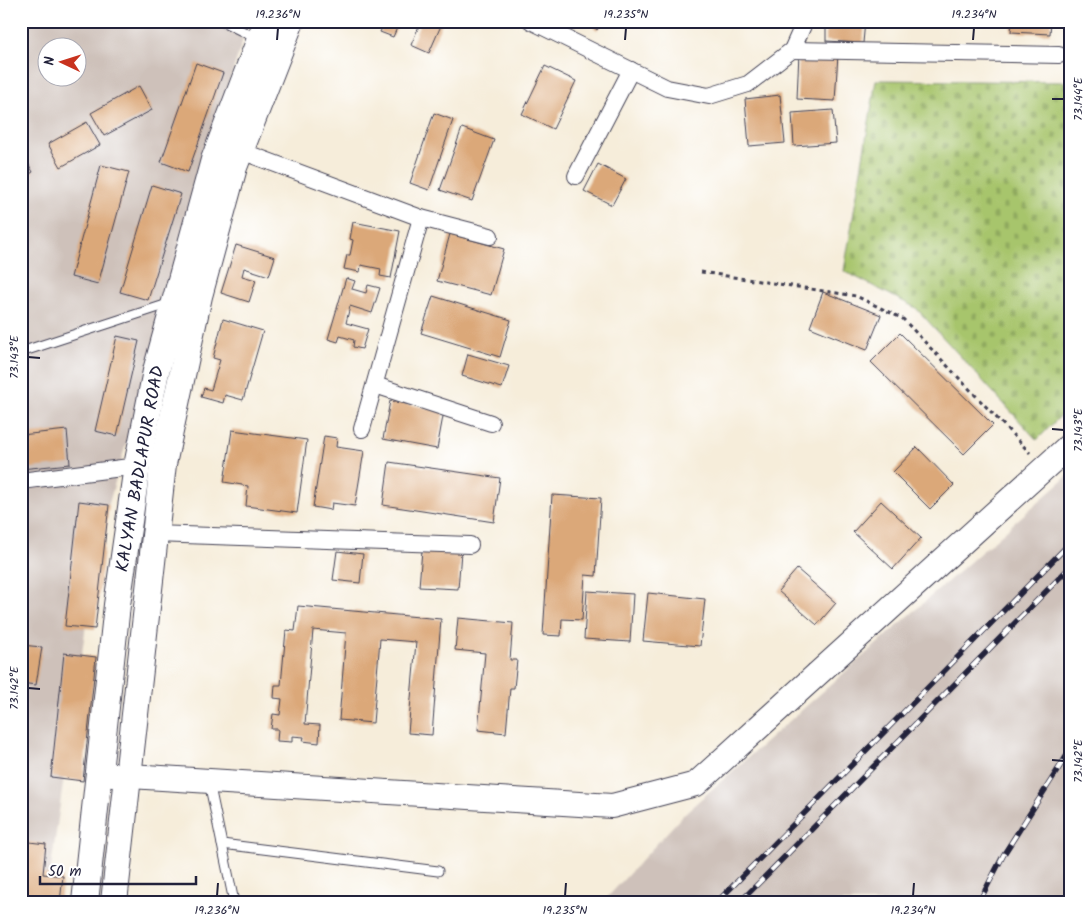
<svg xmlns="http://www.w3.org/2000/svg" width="1092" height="923" viewBox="0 0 1092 923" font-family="Kalam,sans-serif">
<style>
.railway{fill:#cec1ba;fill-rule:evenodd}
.cemetery{fill:url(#cemetery-stones);stroke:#647454}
.building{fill:#dba879}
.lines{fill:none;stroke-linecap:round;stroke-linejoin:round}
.service-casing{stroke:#424053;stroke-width:11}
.minor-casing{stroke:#424053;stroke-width:18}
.secondary-casing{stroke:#424053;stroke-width:26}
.primary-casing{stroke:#424053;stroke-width:28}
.path{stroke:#424053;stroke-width:3;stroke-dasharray:4 4;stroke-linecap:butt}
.service{stroke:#fff;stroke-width:9}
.minor{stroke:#fff;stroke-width:16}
.secondary{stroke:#fff;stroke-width:24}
.primary{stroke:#fff;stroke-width:26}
.rail-casing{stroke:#22223b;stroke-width:5.5}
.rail{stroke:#fff;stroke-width:4;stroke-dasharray:11;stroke-linecap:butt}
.ticks{fill:none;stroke:#22223b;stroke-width:2}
.labels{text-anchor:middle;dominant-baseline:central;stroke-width:5;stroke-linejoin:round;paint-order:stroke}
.street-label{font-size:18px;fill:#22223b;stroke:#fff}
.neatline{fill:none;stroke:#22223b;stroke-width:2}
.ticks-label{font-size:12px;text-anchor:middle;fill:#22223b}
</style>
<defs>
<pattern id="cemetery-stones" width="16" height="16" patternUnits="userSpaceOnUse" patternTransform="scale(1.25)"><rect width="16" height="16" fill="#a7c56c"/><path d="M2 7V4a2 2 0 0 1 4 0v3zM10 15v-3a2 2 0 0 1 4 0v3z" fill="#8fa95e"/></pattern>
</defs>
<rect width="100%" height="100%" fill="#fff"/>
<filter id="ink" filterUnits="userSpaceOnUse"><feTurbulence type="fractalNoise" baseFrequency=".02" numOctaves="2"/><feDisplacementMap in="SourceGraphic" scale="10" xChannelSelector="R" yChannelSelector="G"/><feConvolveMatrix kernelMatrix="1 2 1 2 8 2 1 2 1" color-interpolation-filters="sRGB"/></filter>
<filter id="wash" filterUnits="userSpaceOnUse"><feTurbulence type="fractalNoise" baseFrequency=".0096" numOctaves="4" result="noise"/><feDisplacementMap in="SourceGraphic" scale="20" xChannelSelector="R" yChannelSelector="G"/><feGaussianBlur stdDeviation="1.12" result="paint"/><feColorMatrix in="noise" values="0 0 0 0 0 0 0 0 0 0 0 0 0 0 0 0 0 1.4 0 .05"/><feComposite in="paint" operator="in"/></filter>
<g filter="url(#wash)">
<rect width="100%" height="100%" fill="#f6edda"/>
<g class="railway">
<path d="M 21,21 L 249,21 L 224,98 L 98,542 L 46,902 L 21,902 ZM 48,48 L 78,48 L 78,78 L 48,78 Z"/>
<polygon points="1071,473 1071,902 603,902 685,813"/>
</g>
<polygon class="cemetery" points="876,80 1071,82 1071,405 1037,440 916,308 844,271"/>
<g id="blocks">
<g class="building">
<polygon points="385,21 400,21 393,37 380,32"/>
<polygon points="407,21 443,21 429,53 411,45 419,26"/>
<polygon points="587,21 605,21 597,30"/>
<polygon points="826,21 865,21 863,43 826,41"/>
<polygon points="1012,21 1051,21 1050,34 1011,32"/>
<polygon points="799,52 838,54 835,101 797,99"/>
<polygon points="196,63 223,73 188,172 161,162"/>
<polygon points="545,66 576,81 553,129 522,114"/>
<polygon points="139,86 152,110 104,136 91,113"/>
<polygon points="780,95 785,143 749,146 745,99"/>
<polygon points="833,110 836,143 794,146 792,113"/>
<polygon points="434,113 453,120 429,190 410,183"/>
<polygon points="87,122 100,145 61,167 48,144"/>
<polygon points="462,128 494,140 472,201 440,190"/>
<polygon points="21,151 33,172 21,179"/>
<polygon points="598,164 626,179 612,205 584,191"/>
<polygon points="101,165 129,172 98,284 71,277"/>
<polygon points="152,185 181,194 148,300 120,292"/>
<polygon points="353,222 400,231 391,278 380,276 381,269 361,265 360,272 344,269 347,255 350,255 353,240 350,239"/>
<polygon points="450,234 504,249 491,295 437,281"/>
<polygon points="236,245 275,257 269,276 244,268 242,276 256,280 249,302 221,293"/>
<polygon points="346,278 355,281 352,289 366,293 368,285 380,288 372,313 350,306 346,323 368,329 362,349 353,347 354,340 340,336 338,342 328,339"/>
<polygon points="823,292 881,315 867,350 810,327"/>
<polygon points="433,296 511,320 500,357 421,333"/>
<polygon points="223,319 263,331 243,400 225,395 223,403 201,397 204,388 211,390 220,360 213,358"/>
<polygon points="900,333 993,425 964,454 871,362"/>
<polygon points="117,336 139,341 117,436 95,431"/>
<polygon points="468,354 509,366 502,388 462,376"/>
<polygon points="390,401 444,411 437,449 383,439"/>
<polygon points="67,430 70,464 21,469 21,435"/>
<polygon points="232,430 307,440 297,513 246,506 248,486 224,482"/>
<polygon points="324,436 337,438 336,447 364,451 355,506 332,503 331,510 313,507"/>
<polygon points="917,447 954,485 930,509 893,472"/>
<polygon points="389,462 500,478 494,522 383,505"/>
<polygon points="552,495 601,498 596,576 585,575 582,620 562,619 561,636 543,635"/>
<polygon points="79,501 109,505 95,629 65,626"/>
<polygon points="881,501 921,538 893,569 853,532"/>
<polygon points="422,550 461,552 458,589 419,587"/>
<polygon points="337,551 363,554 360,583 333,580"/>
<polygon points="797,569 836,603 817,625 778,591"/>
<polygon points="587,591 633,594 630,642 584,639"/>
<polygon points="648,593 705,599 700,646 643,641"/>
<polygon points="298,606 441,619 432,735 408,733 416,642 380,639 373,723 339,720 346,633 313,630 305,724 320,725 319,743 303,741 304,737 292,736 292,742 277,741 278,729 271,729 273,714 280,715 282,699 274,698 275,685 281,685 286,630 295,631"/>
<polygon points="458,618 513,623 510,660 517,660 514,688 510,688 506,733 478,730 485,653 455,650"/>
<polygon points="21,645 42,647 36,685 21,683"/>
<polygon points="64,653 96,657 83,781 51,777"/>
<polygon points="21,841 46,844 43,874 63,876 60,902 21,902"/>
</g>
</g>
</g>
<g filter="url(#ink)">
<use href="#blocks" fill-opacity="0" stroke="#424053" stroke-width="1"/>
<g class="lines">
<defs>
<g id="service">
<polyline points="222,21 258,39"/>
<polyline points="21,352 171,303"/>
<polyline points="209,782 234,902"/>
<polyline points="222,844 438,871"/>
</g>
<g id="minor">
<polyline points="531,21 667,88 709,96 748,84 792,50 805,21"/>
<polyline points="792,50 1059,55"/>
<polyline points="241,151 421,218 490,236"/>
<polyline points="576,176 631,70"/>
<polyline points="375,385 491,423"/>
<polyline points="362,429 421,218"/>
<polyline points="21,481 137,466"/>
<polyline points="155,534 470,545"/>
</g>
<polyline id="secondary" points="98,774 612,806 696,784 1071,444"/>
<g id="primary">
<polyline points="85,902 117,605 137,466 156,371 214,160 267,21"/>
<polyline points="114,902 163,464 199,296 234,167 291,21"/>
</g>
</defs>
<use href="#service" class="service-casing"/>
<use href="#minor" class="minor-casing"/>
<use href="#secondary" class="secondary-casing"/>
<use href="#primary" class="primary-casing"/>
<polyline class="path" points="701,272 856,296 903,319 1030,453"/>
<use href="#service" class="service"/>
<use href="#minor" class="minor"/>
<use href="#secondary" class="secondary"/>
<use href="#primary" class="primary"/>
<defs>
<g id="rail">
<polyline points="717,902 1071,542"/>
<polyline points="740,902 1071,566"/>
<polyline points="979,902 1004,854 1071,749"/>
</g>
</defs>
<use href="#rail" class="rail-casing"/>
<use href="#rail" class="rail"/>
</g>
</g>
<path class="ticks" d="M 277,40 L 278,28M 625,40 L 626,28M 973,40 L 974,28M 1052,99 L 1064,99M 28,357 L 40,358M 1052,429 L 1064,430M 28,688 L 40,689M 1052,760 L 1064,761M 217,896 L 218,883M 565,896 L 566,883M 913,896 L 914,883"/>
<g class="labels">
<g class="street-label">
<text transform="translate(141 469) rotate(-80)">KALYAN BADLAPUR ROAD</text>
</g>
</g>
<rect width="1092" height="923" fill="none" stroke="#fff" stroke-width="55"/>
<g transform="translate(62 62) rotate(274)"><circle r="24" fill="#ffffff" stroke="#a7a7b1"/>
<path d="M0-4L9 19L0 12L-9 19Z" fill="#c8321e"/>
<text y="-8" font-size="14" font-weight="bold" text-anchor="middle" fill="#22223b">N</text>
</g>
<path d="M40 876v8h156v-8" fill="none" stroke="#22223b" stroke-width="2.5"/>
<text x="48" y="876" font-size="15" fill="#22223b" stroke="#ffffff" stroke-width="4" paint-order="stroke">50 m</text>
<rect x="28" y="28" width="1036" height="868" class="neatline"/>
<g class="ticks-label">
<text x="278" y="18">19.236°N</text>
<text x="626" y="18">19.235°N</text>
<text x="974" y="18">19.234°N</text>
<text transform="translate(1078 99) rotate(-90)" y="4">73.144°E</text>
<text transform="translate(14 357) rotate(-90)" y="4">73.143°E</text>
<text transform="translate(1078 430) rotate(-90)" y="4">73.143°E</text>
<text transform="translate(14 688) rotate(-90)" y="4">73.142°E</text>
<text transform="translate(1078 761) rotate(-90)" y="4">73.142°E</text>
<text x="217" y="914">19.236°N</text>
<text x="565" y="914">19.235°N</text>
<text x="913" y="914">19.234°N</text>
</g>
</svg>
